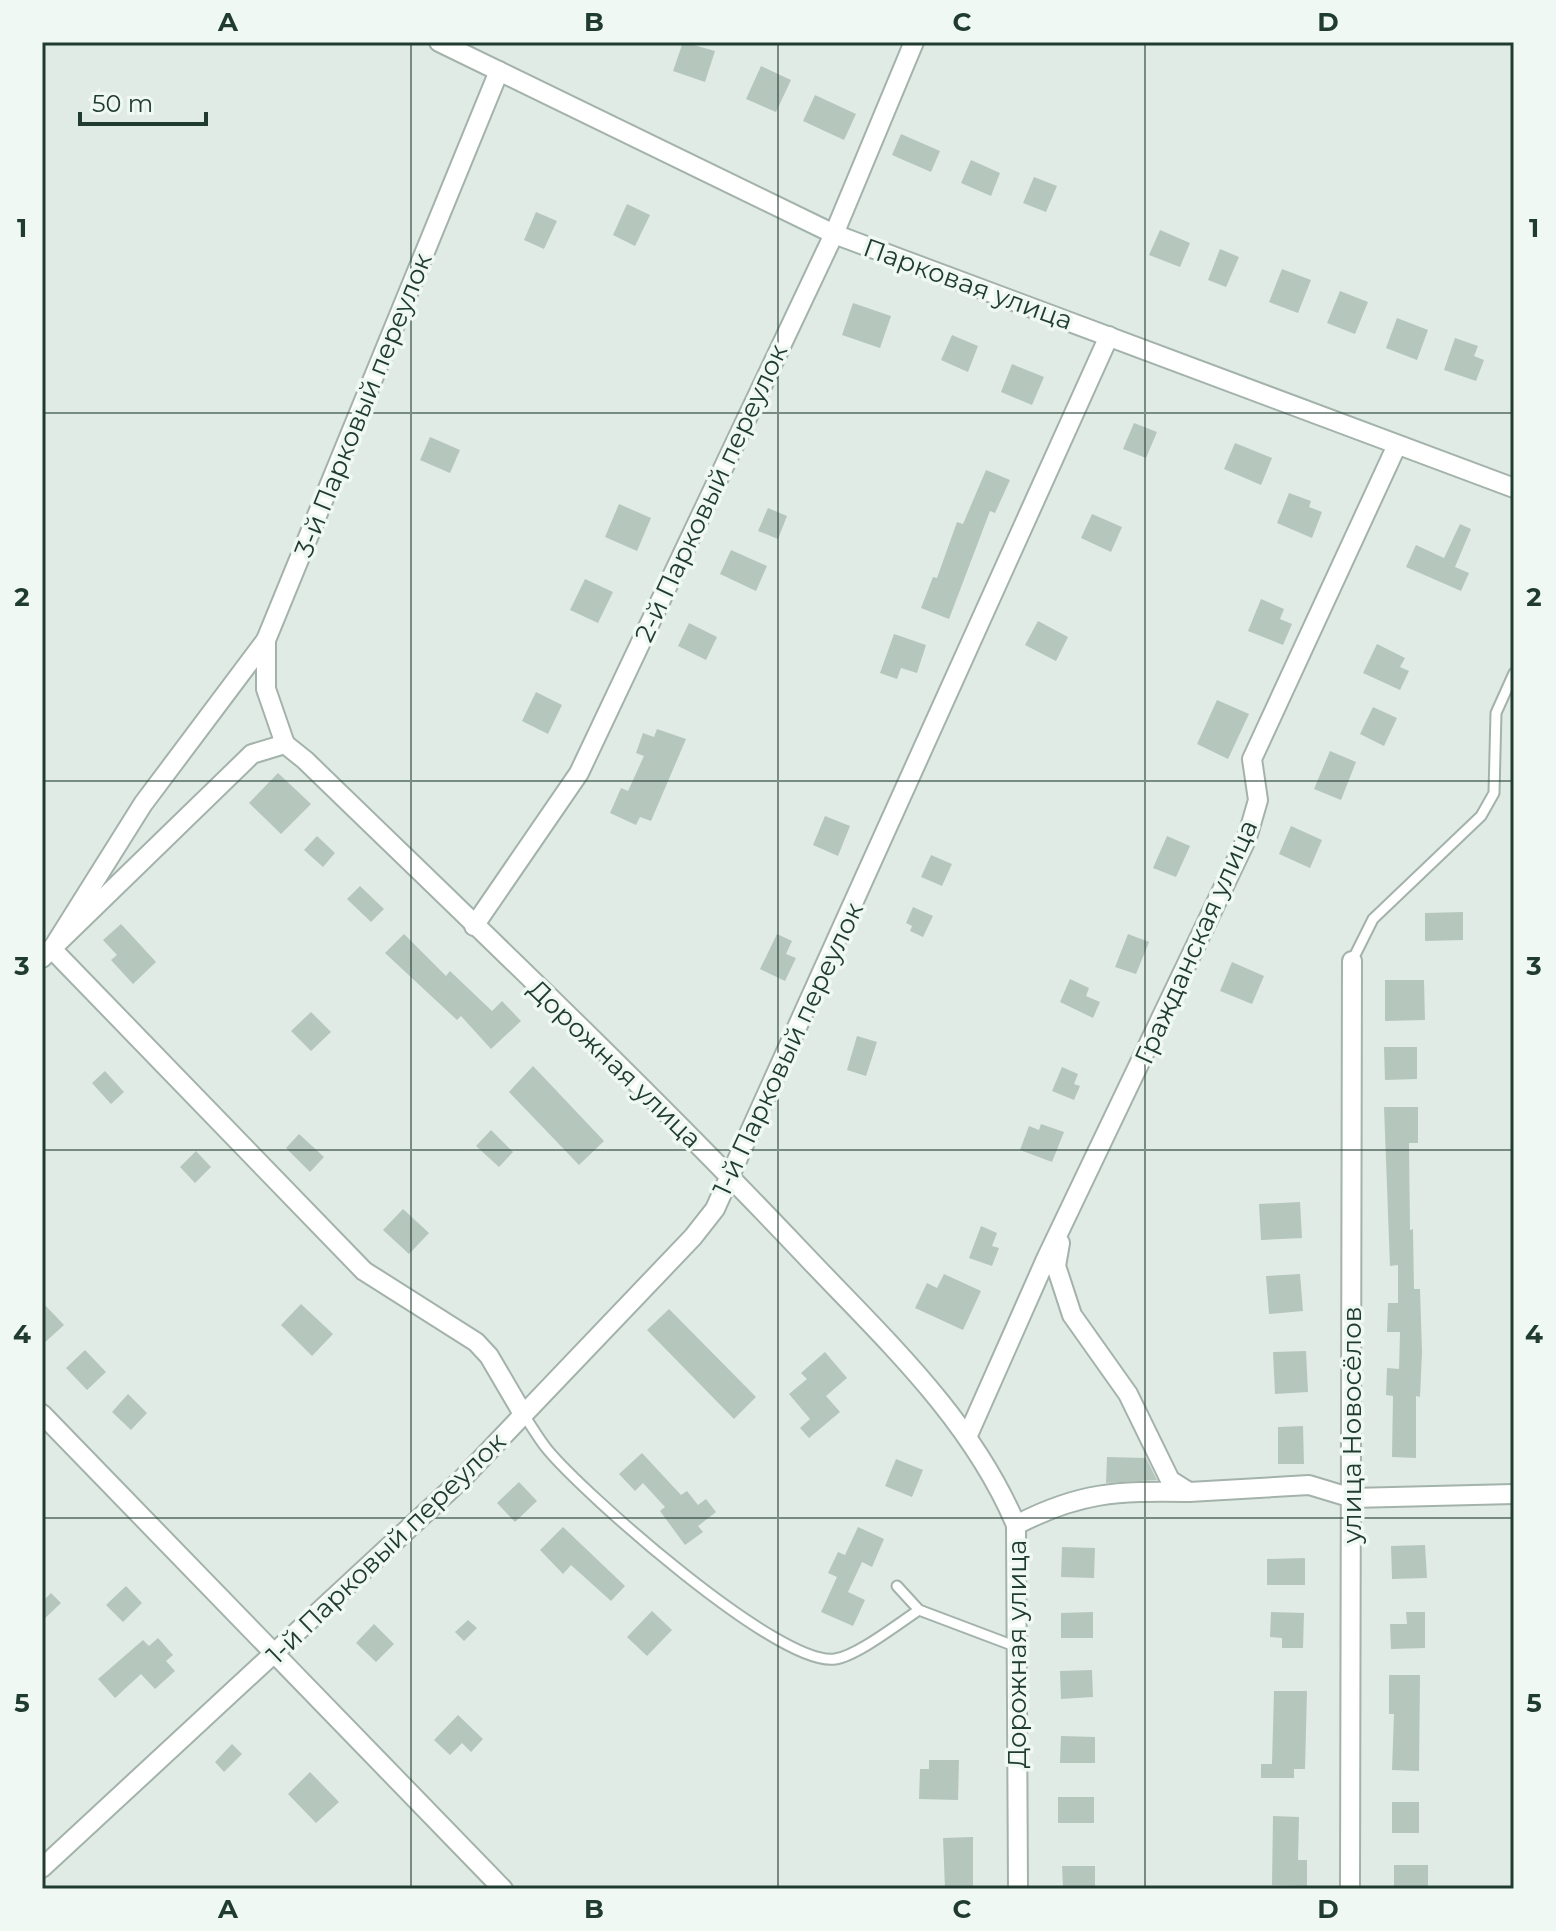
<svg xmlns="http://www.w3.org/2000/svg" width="1556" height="1931" viewBox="0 0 1556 1931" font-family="Montserrat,sans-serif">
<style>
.building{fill:#b5c6bd}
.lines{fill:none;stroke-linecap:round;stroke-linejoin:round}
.lane-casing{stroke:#a3b3ab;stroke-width:13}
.street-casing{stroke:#a3b3ab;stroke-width:22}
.lane{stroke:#fff;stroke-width:9}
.street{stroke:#fff;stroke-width:18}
.grid{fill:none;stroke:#203c31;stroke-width:2;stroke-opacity:0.55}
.labels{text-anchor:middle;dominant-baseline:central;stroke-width:7;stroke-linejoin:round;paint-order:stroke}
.street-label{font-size:26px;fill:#203c31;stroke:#f0f8f3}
.neatline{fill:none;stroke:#203c31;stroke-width:3}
.grid-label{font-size:26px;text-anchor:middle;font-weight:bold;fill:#203c31}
</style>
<rect width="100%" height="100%" fill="#e0ebe5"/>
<g class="building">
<polygon points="683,42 715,51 705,82 673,71"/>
<polygon points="761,66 791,80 776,112 746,99"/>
<polygon points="815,95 856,114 844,140 803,121"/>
<polygon points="901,134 940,151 931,172 892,155"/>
<polygon points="971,160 1000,173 991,196 961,183"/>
<polygon points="1034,177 1057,186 1046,212 1023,203"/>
<polygon points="627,204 650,215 635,246 613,235"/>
<polygon points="536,212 557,221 544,249 524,240"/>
<polygon points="1160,230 1190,243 1180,267 1149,255"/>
<polygon points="1220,249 1239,257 1226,287 1208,280"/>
<polygon points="1282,269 1311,280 1298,313 1269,302"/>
<polygon points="1340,291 1368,302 1355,334 1327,323"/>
<polygon points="853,303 891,316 880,348 842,335"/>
<polygon points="1397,318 1428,330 1417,360 1386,348"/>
<polygon points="952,335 978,346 968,372 941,360"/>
<polygon points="1455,338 1478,346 1474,356 1484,360 1476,381 1444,370"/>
<polygon points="1012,364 1044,377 1032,405 1001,392"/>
<polygon points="1134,423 1157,432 1146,458 1123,449"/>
<polygon points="430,437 460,450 450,473 420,460"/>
<polygon points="1235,443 1272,458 1261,485 1224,469"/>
<polygon points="986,470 1010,480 995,513 990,511 949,619 921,608 933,577 937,578 957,522 963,524"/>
<polygon points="1289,493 1311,501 1309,507 1322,512 1312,538 1277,523"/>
<polygon points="619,504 651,518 637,551 605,537"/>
<polygon points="768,508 787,516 778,539 758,531"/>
<polygon points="1092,514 1122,527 1111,552 1081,538"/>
<polygon points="1460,524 1471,529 1455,567 1469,573 1461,591 1406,567 1416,545 1444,558"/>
<polygon points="731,550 767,566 756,591 720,574"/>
<polygon points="585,579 613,592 598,623 570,610"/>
<polygon points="1261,599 1284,609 1280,619 1292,624 1283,645 1248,631"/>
<polygon points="1038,621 1068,637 1056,661 1025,645"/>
<polygon points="689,623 717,637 706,660 678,646"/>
<polygon points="894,634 926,645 917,673 901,668 897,679 880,673"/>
<polygon points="1377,644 1405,658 1400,667 1409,671 1400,690 1363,673"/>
<polygon points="536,692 562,705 548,734 522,721"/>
<polygon points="1217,700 1249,714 1228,759 1197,744"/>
<polygon points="1373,707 1397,718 1384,746 1360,734"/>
<polygon points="657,729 686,739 651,821 640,817 636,825 610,813 621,788 628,791 644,756 636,753 643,733 654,737"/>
<polygon points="1330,751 1356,762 1341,800 1314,789"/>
<polygon points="278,773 311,804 281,834 249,803"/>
<polygon points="825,816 850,826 838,856 813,845"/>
<polygon points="1291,826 1322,840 1310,868 1279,854"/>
<polygon points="317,836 335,853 323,867 304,850"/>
<polygon points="1167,836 1190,846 1176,877 1153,868"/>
<polygon points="931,855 952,864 942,886 921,877"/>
<polygon points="360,886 384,909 371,922 347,899"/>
<polygon points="913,907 933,916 923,937 910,931 912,926 906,923"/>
<polygon points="1463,912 1463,940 1425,941 1425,913"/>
<polygon points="121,924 156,962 133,984 111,960 117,955 103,940"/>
<polygon points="404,934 446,976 450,971 492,1011 502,1001 521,1021 491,1049 461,1016 457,1020 385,953"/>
<polygon points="777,934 792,941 786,954 796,958 785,981 760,969"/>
<polygon points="1128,934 1149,942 1136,974 1115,967"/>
<polygon points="1232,962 1264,976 1252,1004 1220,991"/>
<polygon points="1070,979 1089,988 1086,996 1100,1002 1093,1018 1060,1002"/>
<polygon points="1385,980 1424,980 1425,1020 1385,1021"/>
<polygon points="311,1012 331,1032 311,1051 291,1031"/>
<polygon points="857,1036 877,1042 866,1076 847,1070"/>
<polygon points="1384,1047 1417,1047 1417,1079 1385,1080"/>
<polygon points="533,1066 604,1141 579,1165 509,1092"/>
<polygon points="1062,1067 1078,1074 1074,1084 1080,1086 1074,1100 1052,1091"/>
<polygon points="105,1071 124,1092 111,1104 92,1083"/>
<polygon points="1384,1107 1418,1107 1418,1143 1409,1143 1410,1230 1413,1229 1414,1289 1420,1289 1422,1352 1420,1397 1416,1396 1416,1458 1392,1457 1393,1396 1386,1395 1387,1368 1399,1369 1400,1332 1387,1332 1388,1303 1398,1303 1398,1265 1390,1266"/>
<polygon points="1041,1124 1064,1132 1052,1162 1020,1150 1029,1126 1039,1130"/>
<polygon points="491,1130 513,1152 499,1167 476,1146"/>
<polygon points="299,1134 324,1157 310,1172 286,1148"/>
<polygon points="196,1151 211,1167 195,1183 180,1167"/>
<polygon points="1300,1202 1302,1238 1261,1240 1259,1204"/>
<polygon points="403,1209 429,1233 409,1254 383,1230"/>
<polygon points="981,1226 997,1233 992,1246 999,1248 992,1266 969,1258"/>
<polygon points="944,1274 981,1291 963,1330 915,1308 927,1283 937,1288"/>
<polygon points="1300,1274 1303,1311 1269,1314 1266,1276"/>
<polygon points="42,1302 64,1325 42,1345"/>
<polygon points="301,1304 333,1334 312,1356 281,1325"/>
<polygon points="669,1309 756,1397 734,1419 647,1330"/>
<polygon points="85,1350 106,1372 87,1390 66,1368"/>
<polygon points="1306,1351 1308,1392 1275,1394 1273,1352"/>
<polygon points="825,1352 847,1378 826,1396 840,1412 809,1438 800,1428 810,1419 789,1394 807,1379 801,1373"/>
<polygon points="128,1394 147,1413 131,1430 112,1412"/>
<polygon points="1303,1426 1304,1464 1278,1464 1278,1427"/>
<polygon points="642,1453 681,1495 687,1491 698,1505 706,1499 716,1512 698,1526 703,1532 685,1545 660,1511 665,1507 643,1483 635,1491 619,1474"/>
<polygon points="1107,1457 1146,1458 1157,1480 1106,1483"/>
<polygon points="896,1459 923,1470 912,1497 885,1486"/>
<polygon points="519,1482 537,1501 515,1522 497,1503"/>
<polygon points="563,1527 625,1586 611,1601 571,1565 563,1574 540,1550"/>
<polygon points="858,1527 884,1539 872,1567 862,1562 848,1592 865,1600 853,1626 821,1612 837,1577 828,1573 838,1552 845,1555"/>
<polygon points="1425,1545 1427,1578 1392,1579 1391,1546"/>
<polygon points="1062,1547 1095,1548 1094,1578 1061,1577"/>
<polygon points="1305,1558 1305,1585 1267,1585 1267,1559"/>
<polygon points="126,1586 142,1603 123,1622 106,1605"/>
<polygon points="51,1593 61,1603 42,1621 42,1602"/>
<polygon points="652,1611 672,1630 647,1656 627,1637"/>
<polygon points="1093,1612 1093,1638 1061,1638 1061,1613"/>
<polygon points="1271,1612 1304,1613 1303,1648 1282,1648 1282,1638 1270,1637"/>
<polygon points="1406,1612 1425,1612 1425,1648 1391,1649 1390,1624 1407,1624"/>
<polygon points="468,1620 477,1628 464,1641 455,1632"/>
<polygon points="374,1624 394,1644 376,1662 356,1643"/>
<polygon points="158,1638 173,1655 166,1661 175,1671 155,1689 141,1674 115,1698 98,1679 143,1640 149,1646"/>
<polygon points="1092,1670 1093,1697 1061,1699 1060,1671"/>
<polygon points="1389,1675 1420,1675 1419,1771 1392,1770 1394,1714 1389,1714"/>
<polygon points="1274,1691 1307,1691 1305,1769 1294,1769 1294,1778 1261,1778 1261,1764 1272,1764"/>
<polygon points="458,1715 483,1739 471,1752 462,1743 450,1755 434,1740"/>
<polygon points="1061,1736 1095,1737 1095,1763 1060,1763"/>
<polygon points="232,1744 242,1754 224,1772 215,1762"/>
<polygon points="929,1760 959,1760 958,1800 919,1799 920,1769 929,1769"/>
<polygon points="310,1772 339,1802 316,1823 288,1794"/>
<rect x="1058" y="1797" width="36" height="26"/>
<rect x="1392" y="1802" width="27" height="31"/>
<polygon points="1273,1816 1299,1817 1298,1860 1307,1860 1307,1886 1272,1885"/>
<polygon points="973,1837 973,1889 945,1889 943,1838"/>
<rect x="1394" y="1865" width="34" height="24"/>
<polygon points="1062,1866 1095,1866 1095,1886 1063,1887"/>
</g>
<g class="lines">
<defs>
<g id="lane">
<polyline points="1352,961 1373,919 1481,816 1494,793 1496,713 1514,673"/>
<path d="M 523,1414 C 531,1425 538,1438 547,1449 C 584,1494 779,1667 835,1659 C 857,1656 899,1623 919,1610"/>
<polyline points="897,1586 919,1610 1017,1647"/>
</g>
<g id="street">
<polyline points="439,42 834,234 1514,488"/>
<polyline points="266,640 143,804 52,949 364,1271 476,1342 489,1356 523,1414"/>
<polyline points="285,744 266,689 266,640 499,71"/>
<polyline points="474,926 579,773 834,234 914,42"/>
<path d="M 42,958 L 252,754 L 285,744 L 305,760 C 472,922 641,1082 801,1251 C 881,1336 970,1416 1016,1525 L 1018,1889"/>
<polyline points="1060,1243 1056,1266 1072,1315 1128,1394 1170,1480 1189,1492 1309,1485 1352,1498 1514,1494"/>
<polyline points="42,1414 503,1889"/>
<polyline points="968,1435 1046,1259 1247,838 1258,800 1252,759 1397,445"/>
<path d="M 1016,1525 C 1080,1492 1116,1491 1187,1492"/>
<polyline points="42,1868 462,1479 693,1237 715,1209 1109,336"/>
<polyline points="1350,1889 1352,961"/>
</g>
</defs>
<use href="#lane" class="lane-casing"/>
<use href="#street" class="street-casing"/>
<use href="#lane" class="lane"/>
<use href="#street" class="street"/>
</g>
<path class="grid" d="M 411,42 L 411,1889M 778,42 L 778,1889M 1145,42 L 1145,1889M 42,413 L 1514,413M 42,781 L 1514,781M 42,1150 L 1514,1150M 42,1518 L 1514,1518"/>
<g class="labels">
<g class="street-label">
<text transform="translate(968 284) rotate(20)">Парковая улица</text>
<text transform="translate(363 405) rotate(-68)">3-й Парковый переулок</text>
<text transform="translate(711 493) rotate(-65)">2-й Парковый переулок</text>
<text transform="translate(1196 942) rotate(-66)">Гражданская улица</text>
<text transform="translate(788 1049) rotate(-65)">1-й Парковый переулок</text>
<text transform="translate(615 1064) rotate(44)">Дорожная улица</text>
<text transform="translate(1352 1425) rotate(-90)">улица Новосёлов</text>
<text transform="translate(386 1548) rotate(-44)">1-й Парковый переулок</text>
<text transform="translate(1017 1654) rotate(-90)">Дорожная улица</text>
</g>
</g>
<rect width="1556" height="1931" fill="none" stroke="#f0f8f3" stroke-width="88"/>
<path d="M80 112v12h126v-12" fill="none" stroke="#203c31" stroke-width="4"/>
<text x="92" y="112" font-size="24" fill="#203c31" stroke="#f0f8f3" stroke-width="6" paint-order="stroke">50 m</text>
<rect x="44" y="44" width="1468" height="1843" class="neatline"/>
<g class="grid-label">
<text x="228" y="31">A</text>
<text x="594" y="31">B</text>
<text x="962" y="31">C</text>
<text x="1328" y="31">D</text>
<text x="22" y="237">1</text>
<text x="1534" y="237">1</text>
<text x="22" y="606">2</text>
<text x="1534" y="606">2</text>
<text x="22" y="975">3</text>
<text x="1534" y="975">3</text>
<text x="22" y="1343">4</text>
<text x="1534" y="1343">4</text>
<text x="22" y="1712">5</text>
<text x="1534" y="1712">5</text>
<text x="228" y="1918">A</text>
<text x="594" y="1918">B</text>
<text x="962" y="1918">C</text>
<text x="1328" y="1918">D</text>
</g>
</svg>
